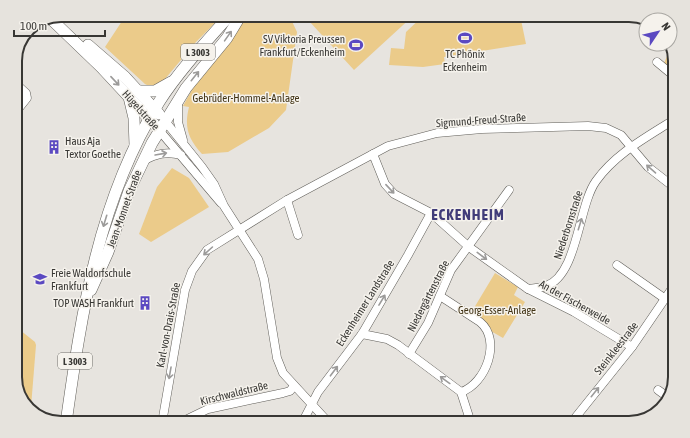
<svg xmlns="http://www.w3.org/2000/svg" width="690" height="438" viewBox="0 0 690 438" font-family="'Asap Condensed',sans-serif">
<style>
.green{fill:#ebcb8a}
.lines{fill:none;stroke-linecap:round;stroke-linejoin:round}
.minor-casing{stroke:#605e59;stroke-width:9}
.major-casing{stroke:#605e59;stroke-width:12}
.minor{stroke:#fff;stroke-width:8}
.major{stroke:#fff;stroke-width:11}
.minor-bridge-casing{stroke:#605e59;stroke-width:9;stroke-linecap:butt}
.minor-bridge{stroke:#fff;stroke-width:8}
.oneway{stroke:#9c9b9a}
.labels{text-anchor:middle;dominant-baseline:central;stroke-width:3;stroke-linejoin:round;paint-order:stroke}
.shield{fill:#f5f2ec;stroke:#716f6b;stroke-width:1}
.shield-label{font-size:10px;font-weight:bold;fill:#383734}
.poi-label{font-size:11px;fill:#383734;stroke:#f5f2ec;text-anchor:end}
.park-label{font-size:11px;fill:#413315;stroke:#f5f2ec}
.street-label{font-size:11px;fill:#383734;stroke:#f5f2ec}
.district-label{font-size:15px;font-weight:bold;letter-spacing:1px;fill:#413c79;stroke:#f5f2ec}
.rim{fill:none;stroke:#383734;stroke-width:2}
</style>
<rect width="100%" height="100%" fill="#e7e4df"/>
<g class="green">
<polygon points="126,15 223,15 196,42 165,79 153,88 145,84 105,47"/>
<path d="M 244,15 L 289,15 L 297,32 L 286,110 L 269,128 L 228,152 L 202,154 C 188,139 184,127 189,107 L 183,106 L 194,86 Z"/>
<polygon points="315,15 414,15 354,70 309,21"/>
<polygon points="424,15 520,15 526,44 444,57 445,64 423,67 389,65 391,48 404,49 406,32"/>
<polygon points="670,50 675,59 675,71 664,63"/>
<polygon points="172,168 189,178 209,207 151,242 139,234 157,187"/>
<polygon points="495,273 518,287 514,295 525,302 503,338 468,318"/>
<polygon points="15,326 35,342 36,345 31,407 15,379"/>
</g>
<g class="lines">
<defs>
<g id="minor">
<polyline points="657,62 675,77"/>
<polyline points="15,83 26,93 27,98 15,113"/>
<polyline points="178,102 178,122 183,140"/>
<polyline points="165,121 202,167 214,184 224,206 258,259 264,279 277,358 283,373 329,423"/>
<polyline points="159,130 221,203"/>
<path d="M 373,154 L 385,184 L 394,194 L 431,213 L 469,247 L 528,289 C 534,288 541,288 546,286 C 578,275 578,206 596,181 C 616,153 647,137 675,119"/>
<path d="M 143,161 C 156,154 166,151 181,155"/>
<polyline points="287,200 298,235"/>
<polyline points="617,265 664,298"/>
<polyline points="528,289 574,312 632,347"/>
<path d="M 440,296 L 480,322 C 502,340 486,384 461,392"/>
<polyline points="362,334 387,339 398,345 461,392 471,423"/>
<polyline points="409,354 428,323 451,270 509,190"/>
<polyline points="658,390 669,398"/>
<polyline points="151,423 159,423"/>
<polyline points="162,423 185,290 192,271 207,250 287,200 388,146 437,133 482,129 588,126 606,128 621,135 648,167 675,188"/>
<polyline points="179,423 208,409 283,393 290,391 294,386"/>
<polyline points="302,423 318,392 362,334 408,255 431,213"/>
<polyline points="571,423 632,347 675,284"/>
</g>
<g id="major">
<polyline points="51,19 101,67 154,124"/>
<polyline points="88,45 125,77 159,114"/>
<polyline points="138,91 155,91 171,82"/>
<polyline points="129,97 134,118 135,145"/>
<polyline points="91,290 108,252 129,191 152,143 186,88 227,38 241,15"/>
<path d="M 66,423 C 82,310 98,201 159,102 C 179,71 205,43 230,15"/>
</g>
</defs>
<use href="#minor" class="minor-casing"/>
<use href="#major" class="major-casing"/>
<use href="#minor" class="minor"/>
<use href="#major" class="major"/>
<defs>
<polyline id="minor-bridge" points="56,420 88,422"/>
</defs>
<use href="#minor-bridge" class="minor-bridge-casing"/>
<use href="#minor-bridge" class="minor-bridge"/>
</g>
<defs><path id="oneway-shaft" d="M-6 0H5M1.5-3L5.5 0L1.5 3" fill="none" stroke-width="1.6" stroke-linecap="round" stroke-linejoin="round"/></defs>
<g class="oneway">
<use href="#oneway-shaft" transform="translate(228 36) rotate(-55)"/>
<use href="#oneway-shaft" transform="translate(195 76) rotate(-51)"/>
<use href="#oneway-shaft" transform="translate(115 81) rotate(47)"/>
<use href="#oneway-shaft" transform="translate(161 154) rotate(-10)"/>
<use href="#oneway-shaft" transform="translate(651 169) rotate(-139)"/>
<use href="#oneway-shaft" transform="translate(390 189) rotate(47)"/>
<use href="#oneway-shaft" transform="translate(105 221) rotate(107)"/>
<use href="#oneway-shaft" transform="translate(580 224) rotate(-73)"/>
<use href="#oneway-shaft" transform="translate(208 251) rotate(138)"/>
<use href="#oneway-shaft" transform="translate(482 256) rotate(37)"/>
<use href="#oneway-shaft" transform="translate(382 300) rotate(-59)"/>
<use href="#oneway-shaft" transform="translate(334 371) rotate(-53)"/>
<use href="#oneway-shaft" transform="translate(170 373) rotate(100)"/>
<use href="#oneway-shaft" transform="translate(445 380) rotate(-144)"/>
<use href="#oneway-shaft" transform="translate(595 392) rotate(-51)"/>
</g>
<defs>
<symbol id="stadium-bare" viewBox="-9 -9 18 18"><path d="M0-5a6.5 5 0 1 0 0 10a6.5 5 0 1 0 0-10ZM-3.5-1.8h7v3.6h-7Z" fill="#5b49c1" stroke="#f5f2ec" stroke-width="2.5" paint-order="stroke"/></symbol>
<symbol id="building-bare" viewBox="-9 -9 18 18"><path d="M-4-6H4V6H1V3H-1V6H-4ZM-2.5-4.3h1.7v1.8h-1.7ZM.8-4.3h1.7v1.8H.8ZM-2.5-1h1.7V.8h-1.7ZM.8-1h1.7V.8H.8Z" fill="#5b49c1" stroke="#f5f2ec" stroke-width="2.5" paint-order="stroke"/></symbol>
<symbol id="school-bare" viewBox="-9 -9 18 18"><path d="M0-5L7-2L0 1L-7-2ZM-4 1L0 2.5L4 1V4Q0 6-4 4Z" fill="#5b49c1" stroke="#f5f2ec" stroke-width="2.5" paint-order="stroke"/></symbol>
</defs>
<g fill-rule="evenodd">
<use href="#stadium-bare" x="455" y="28" width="20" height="20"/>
<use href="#stadium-bare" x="346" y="35" width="20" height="20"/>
<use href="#building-bare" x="44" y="137" width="20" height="20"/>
<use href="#school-bare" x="30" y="269" width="20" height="20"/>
<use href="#building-bare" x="135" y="293" width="20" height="20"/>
</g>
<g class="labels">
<g class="shield">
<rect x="181" y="44" width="34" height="16" rx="3"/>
<rect x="58" y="353" width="34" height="16" rx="3"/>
</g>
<g class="shield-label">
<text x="198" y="52">L 3003</text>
<text x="75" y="361">L 3003</text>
</g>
<g class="poi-label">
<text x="345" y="39">SV Viktoria Preussen<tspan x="345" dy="13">Frankfurt/Eckenheim</tspan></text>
<text x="465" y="54" text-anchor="middle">TC Phönix<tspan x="465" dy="13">Eckenheim</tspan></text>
<text x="65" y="141" text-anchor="start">Haus Aja<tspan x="65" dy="13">Textor Goethe</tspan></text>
<text x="51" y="273" text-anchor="start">Freie Waldorfschule<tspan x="51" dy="13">Frankfurt</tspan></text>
<text x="134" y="303">TOP WASH Frankfurt</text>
</g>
<g class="park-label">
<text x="246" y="98">Gebrüder-Hommel-Anlage</text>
<text x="497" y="310">Georg-Esser-Anlage</text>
</g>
<g class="street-label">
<text transform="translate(141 110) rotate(48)">Hügelstraße</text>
<text transform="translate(481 120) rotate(-4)">Sigmund-Freud-Straße</text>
<text transform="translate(124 209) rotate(-70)">Jean-Monnet-Straße</text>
<text transform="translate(568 225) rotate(-72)">Niederbornstraße</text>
<text transform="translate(428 296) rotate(-63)">Niedergärtenstraße</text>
<text transform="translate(575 302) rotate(29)">An der Fischerweide</text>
<text transform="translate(365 303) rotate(-58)">Eckenheimer Landstraße</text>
<text transform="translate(168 325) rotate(-79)">Karl-von-Drais-Straße</text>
<text transform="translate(616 348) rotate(-52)">Steinkleestraße</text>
<text transform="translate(234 393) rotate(-14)">Kirschwaldstraße</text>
</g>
<g class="district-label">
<text x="468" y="214">ECKENHEIM</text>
</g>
</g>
<path d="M0 0H690V438H0ZM61 22H629A39 39 0 0 1 668 61V377A39 39 0 0 1 629 416H61A39 39 0 0 1 22 377V61A39 39 0 0 1 61 22Z" fill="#e6e3dd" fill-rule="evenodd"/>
<path class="rim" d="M61 22H629A39 39 0 0 1 668 61V377A39 39 0 0 1 629 416H61A39 39 0 0 1 22 377V61A39 39 0 0 1 61 22Z"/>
<g transform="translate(658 32) rotate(55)"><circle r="19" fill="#f5f2ec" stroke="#a9a7a2"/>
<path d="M0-3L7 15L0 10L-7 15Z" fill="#5b49c1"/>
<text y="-6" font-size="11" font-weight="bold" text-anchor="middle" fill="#383734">N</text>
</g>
<path d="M14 30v6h91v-6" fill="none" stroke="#383734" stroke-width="2"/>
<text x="20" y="30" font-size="12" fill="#383734" stroke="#f5f2ec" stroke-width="3" paint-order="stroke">100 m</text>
</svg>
